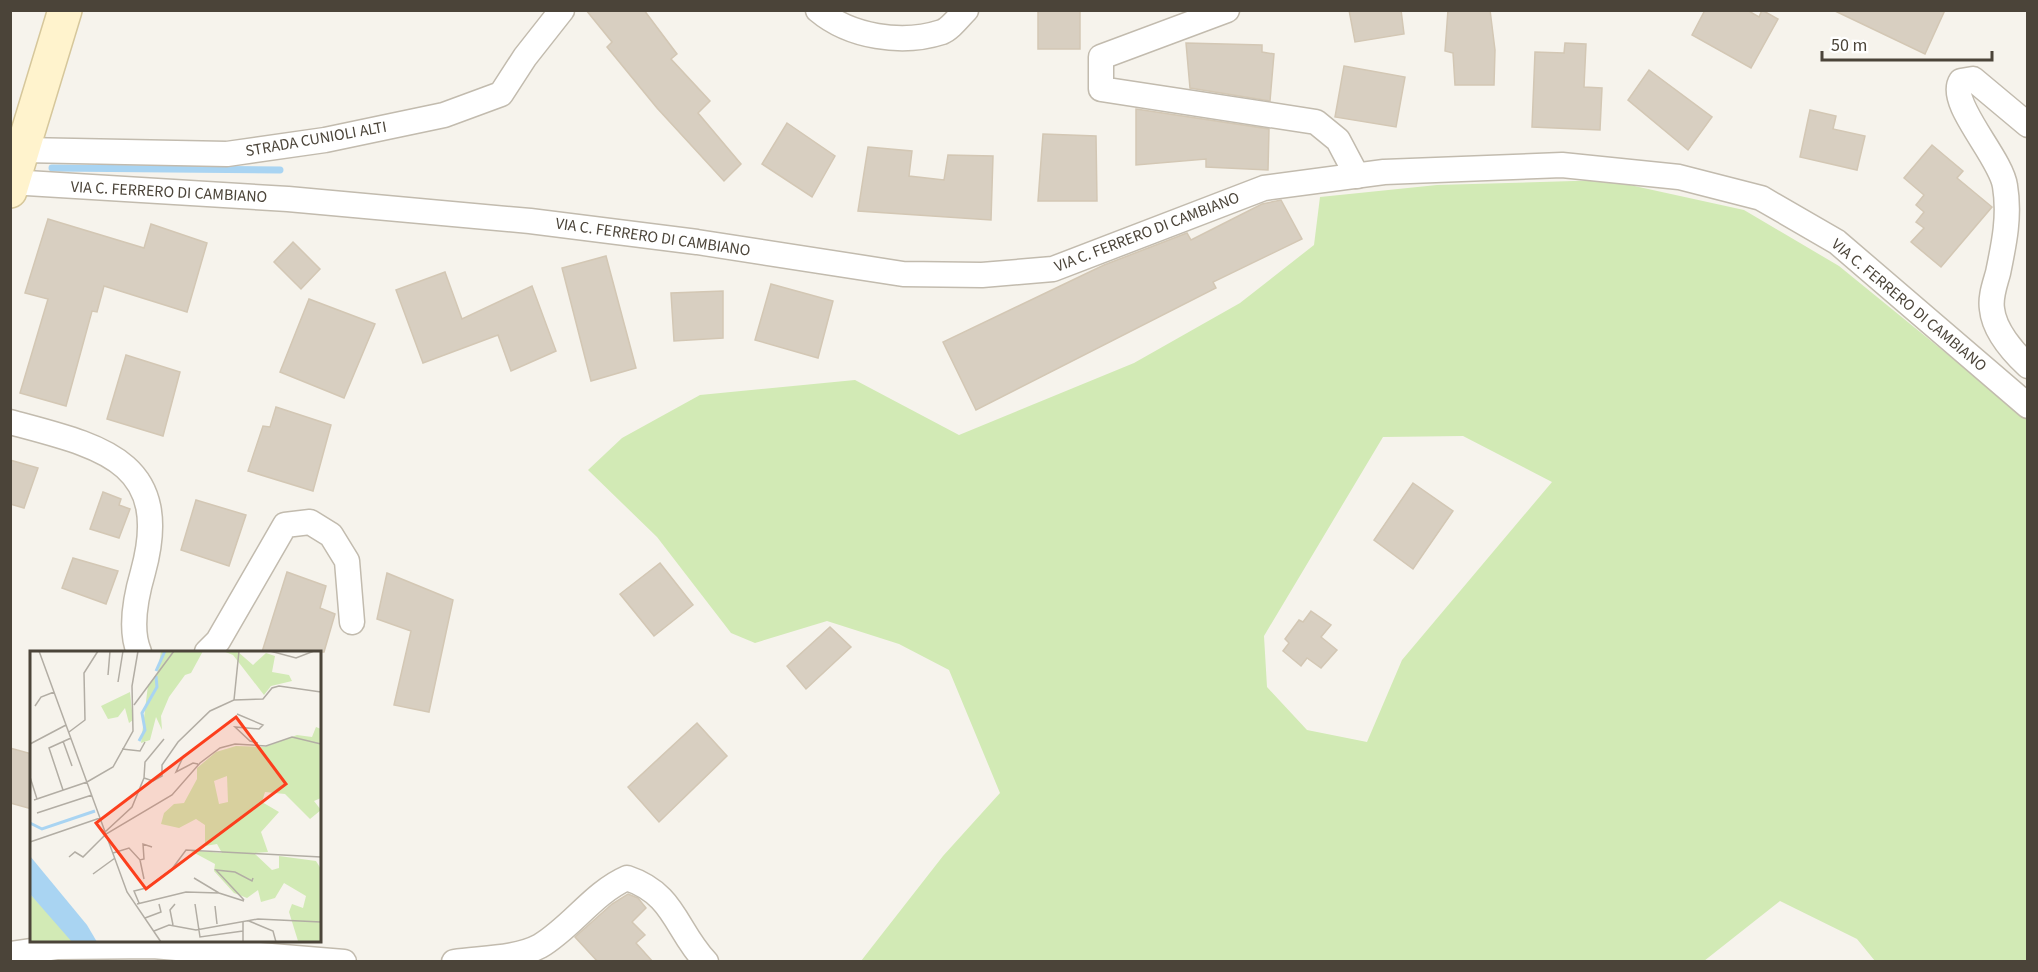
<svg xmlns="http://www.w3.org/2000/svg" width="2038" height="972" viewBox="0 0 2038 972" font-family="'Source Sans 3',sans-serif">
<style>
.green{fill:#d2eab5;fill-rule:evenodd}
.lines{fill:none;stroke-linecap:round;stroke-linejoin:round}
.stream{stroke:#a9d4f2;stroke-width:7}
.building{fill:#d8cfc1;stroke:#d3c7b4;stroke-width:1.5}
.street-casing{stroke:#c2bbae;stroke-width:27}
.secondary-casing{stroke:#d6c79b;stroke-width:36}
.street{stroke:#fff;stroke-width:24}
.secondary{stroke:#fff3cd;stroke-width:33}
.labels{text-anchor:middle;dominant-baseline:central;stroke-width:4.5;stroke-linejoin:round;paint-order:stroke}
.street-label{font-size:16px;fill:#4b4439;stroke:#fff}
.inset-river{fill:none;stroke:#a9d4f2;stroke-width:3}
.inset-road{fill:none;stroke:#b2ada4;stroke-width:1.5}
.view{fill:#fc3f1d;fill-opacity:0.15;stroke:#fc3f1d;stroke-width:3}
.inset-edge{fill:none;stroke:#4b4439;stroke-width:3}
</style>
<rect width="100%" height="100%" fill="#f6f3ec"/>
<path class="green" d="M 1607,180 L 1744,210 L 1839,266 L 2027,419 L 2027,961 L 1875,961 L 1857,939 L 1780,901 L 1704,961 L 861,961 L 943,856 L 1000,793 L 949,670 L 899,644 L 827,621 L 755,643 L 731,633 L 657,537 L 588,470 L 622,438 L 700,395 L 855,380 L 959,435 L 1134,363 L 1240,303 L 1314,245 L 1320,197 L 1437,185 ZM 1463,436 L 1552,482 L 1402,660 L 1367,742 L 1307,730 L 1267,687 L 1264,636 L 1383,437 Z"/>
<g class="lines">
<polyline class="stream" points="52,168 280,170"/>
</g>
<g class="building">
<polygon points="586,10 644,10 677,54 671,59 710,101 698,113 741,164 724,181 657,108 607,47 612,42"/>
<rect x="1038" y="10" width="42" height="39"/>
<polygon points="1349,10 1401,10 1404,34 1355,42"/>
<polygon points="1448,10 1490,10 1495,50 1494,85 1455,85 1453,53 1445,51"/>
<polygon points="1705,10 1747,10 1759,17 1762,10 1778,19 1751,68 1692,35"/>
<polygon points="1833,10 1945,10 1925,54"/>
<polygon points="1186,43 1262,45 1262,52 1274,54 1270,101 1190,88"/>
<polygon points="1565,43 1586,44 1584,87 1602,88 1600,130 1532,127 1535,52 1564,53"/>
<polygon points="1344,66 1405,77 1396,127 1335,117"/>
<polygon points="1649,70 1712,117 1688,150 1628,100"/>
<polygon points="1136,109 1269,129 1268,170 1206,167 1206,159 1136,165"/>
<polygon points="1810,110 1836,116 1833,129 1865,136 1857,170 1800,157"/>
<polygon points="787,123 835,156 812,197 762,164"/>
<polygon points="1043,134 1096,136 1097,201 1038,201"/>
<polygon points="1932,145 1963,171 1957,178 1992,207 1941,267 1911,242 1924,228 1916,222 1924,212 1916,205 1924,195 1904,178"/>
<polygon points="868,147 912,151 909,176 944,180 948,155 993,156 991,220 858,211"/>
<polygon points="1281,200 1302,239 1213,282 1216,288 976,410 943,342 1104,265 1187,233 1191,240 1262,204"/>
<polygon points="48,219 144,248 151,224 207,243 187,312 104,286 97,312 92,311 66,406 20,393 48,299 25,293"/>
<polygon points="293,242 320,269 301,289 274,262"/>
<polygon points="606,256 636,368 591,381 562,268"/>
<polygon points="445,272 462,319 532,286 556,351 511,371 498,335 423,363 396,290"/>
<polygon points="771,284 833,301 818,358 755,340"/>
<polygon points="723,291 723,338 674,341 671,293"/>
<polygon points="309,299 375,324 344,398 280,372"/>
<polygon points="126,355 180,372 163,436 107,419"/>
<polygon points="276,407 331,425 313,491 248,471 263,426 270,427"/>
<polygon points="10,460 38,468 24,508 10,504"/>
<polygon points="1413,483 1453,511 1413,569 1374,540"/>
<polygon points="103,492 121,499 119,505 130,509 119,538 90,529"/>
<polygon points="196,500 246,515 229,566 181,550"/>
<polygon points="73,558 118,571 106,604 62,588"/>
<polygon points="660,563 693,605 654,636 620,594"/>
<polygon points="287,572 326,586 320,608 335,614 324,652 262,652"/>
<polygon points="387,573 453,600 429,712 394,705 411,631 377,619"/>
<polygon points="1311,611 1331,625 1321,637 1337,650 1321,668 1307,658 1301,666 1283,651 1289,643 1285,639 1299,620 1303,622"/>
<polygon points="830,627 851,647 806,689 787,666"/>
<polygon points="697,723 727,756 659,822 628,787"/>
<polygon points="10,748 32,754 32,809 10,803"/>
<polygon points="628,894 638,898 646,908 632,922 645,935 636,943 653,962 598,962 575,937 612,904"/>
</g>
<g class="lines">
<defs>
<g id="street">
<path d="M 818,10 C 850,37 902,45 942,32 C 950,29 959,17 966,10"/>
<polyline points="1227,10 1101,57 1101,89 1316,122 1338,140 1357,176"/>
<path d="M 2028,125 L 1973,79 L 1961,81 C 1947,103 2001,157 2005,186 C 2010,216 2004,244 1998,273 C 1995,284 1990,297 1992,309 C 1994,330 2013,352 2028,366"/>
<polyline points="23,150 227,154 325,140 444,115 501,94 525,57 562,10"/>
<polyline points="10,182 288,199 530,221 697,242 903,274 982,275 1053,269 1264,188 1384,172 1562,165 1679,177 1761,198 1837,242 2028,406"/>
<path d="M 10,422 C 98,446 174,459 143,572 C 136,596 129,628 139,652"/>
<polyline points="207,652 218,641 285,525 310,522 331,535 347,561 352,622"/>
<polyline points="10,954 58,947 153,946 344,962"/>
<path d="M 454,962 C 480,958 516,959 540,946 C 572,927 593,893 627,878 C 675,894 675,929 706,962"/>
</g>
<polyline id="secondary" points="10,191 65,10"/>
</defs>
<use href="#street" class="street-casing"/>
<use href="#secondary" class="secondary-casing"/>
<use href="#street" class="street"/>
<use href="#secondary" class="secondary"/>
</g>
<g class="labels">
<g class="street-label">
<text transform="translate(316 139) rotate(-10)">STRADA CUNIOLI ALTI</text>
<text transform="translate(169 192) rotate(3)">VIA C. FERRERO DI CAMBIANO</text>
<text transform="translate(1147 232) rotate(-21)">VIA C. FERRERO DI CAMBIANO</text>
<text transform="translate(653 237) rotate(8)">VIA C. FERRERO DI CAMBIANO</text>
<text transform="translate(1909 305) rotate(40)">VIA C. FERRERO DI CAMBIANO</text>
</g>
</g>
<g transform="translate(30 651)">
<rect width="291" height="291" fill="#f6f3ec"/>
<path d="M 131,0 L 173,0 L 161,22 L 155,24 L 139,46 L 131,65 L 132,79 L 126,66 L 120,89 L 111,92 L 118,34 L 127,24 ZM 193,0 L 207,0 L 223,14 L 236,2 L 245,5 L 242,21 L 259,24 L 262,30 L 241,35 L 234,44 L 203,4 ZM 100,41 L 103,69 L 99,72 L 95,57 L 88,66 L 78,68 L 71,55 ZM 286,76 L 291,78 L 291,147 L 284,150 L 291,159 L 280,168 L 255,143 L 235,141 L 232,151 L 249,161 L 231,181 L 238,201 L 224,202 L 242,219 L 249,217 L 249,205 L 286,210 L 291,218 L 291,291 L 273,291 L 268,290 L 259,261 L 262,253 L 273,257 L 276,245 L 254,232 L 245,247 L 231,251 L 228,239 L 217,247 L 204,242 L 184,220 L 185,213 L 159,199 L 192,202 L 187,193 L 175,195 L 175,174 L 166,168 L 149,177 L 131,173 L 134,162 L 144,153 L 154,152 L 167,128 L 167,117 L 186,101 L 206,95 L 235,96 L 267,84 L 282,86 ZM 197,125 L 198,151 L 189,153 L 184,130 ZM 0,243 L 39,285 L 42,291 L 0,291 Z" fill="#d2eab5" fill-rule="evenodd"/>
<path d="M 0,205 L 57,274 L 67,291 L 42,291 L 0,243 Z" fill="#a9d4f2"/>
<path class="inset-river" d="M 126,20 L 135,0M 109,90 L 115,79 L 112,62 L 127,36 L 126,25M 0,172 L 12,178 L 65,160"/>
<path class="inset-road" d="M 9,0 L 97,241 L 131,291M 240,0 L 266,7 L 284,0M 78,24 L 80,0M 88,31 L 93,0M 204,49 L 233,48 L 242,37 L 249,35 L 291,41M 104,54 L 144,0M 5,55 L 11,46 L 24,41M 207,63 L 233,74 L 229,78 L 205,76 L 220,90 L 228,92M 39,81 L 55,69 L 54,22 L 68,0M 33,90 L 42,115M 0,93 L 36,74M 92,98 L 110,100 L 115,91M 154,104 L 146,121 L 163,112 L 168,113M 0,126 L 7,148M 114,127 L 115,111 L 134,88M 33,139 L 19,97 L 41,87M 4,149 L 57,131 L 83,116 L 103,80 L 102,35 L 108,0M 7,162 L 62,144M 75,181 L 102,156 L 114,127 L 123,130 L 132,125 L 132,114 L 148,91 L 180,60 L 204,49 L 209,0M 0,191 L 70,167M 83,202 L 99,197 L 110,209 L 114,208 L 113,193 L 122,196M 39,206 L 45,201 L 53,206 L 76,183 L 142,144 L 170,112 L 190,97 L 205,93 L 236,95 L 262,86 L 291,93M 110,209 L 114,228M 63,223 L 85,207M 164,227 L 189,242 L 214,250M 214,249 L 186,219 L 205,221 L 222,230 L 223,227M 109,252 L 104,240 L 116,237 L 142,218 L 156,199 L 291,206M 107,253 L 156,241 L 189,242M 165,253 L 170,286 L 213,280M 185,255 L 187,273M 115,267 L 131,261 L 129,253M 219,270 L 243,280 L 246,291M 213,271 L 213,291M 143,274 L 140,259 L 145,253M 124,280 L 139,274 L 166,279 L 228,268 L 291,271"/>
<path class="view" d="M 206,66 L 256,133 L 116,238 L 66,172 Z"/>
<rect width="291" height="291" class="inset-edge"/>
</g>
<rect width="2038" height="972" fill="none" stroke="#4b4439" stroke-width="24"/>
<path d="M1822 51v9h170v-9" fill="none" stroke="#4b4439" stroke-width="3"/>
<text x="1831" y="51" font-size="18" fill="#4b4439" stroke="#ffffff" stroke-width="4.5" paint-order="stroke">50 m</text>
</svg>
